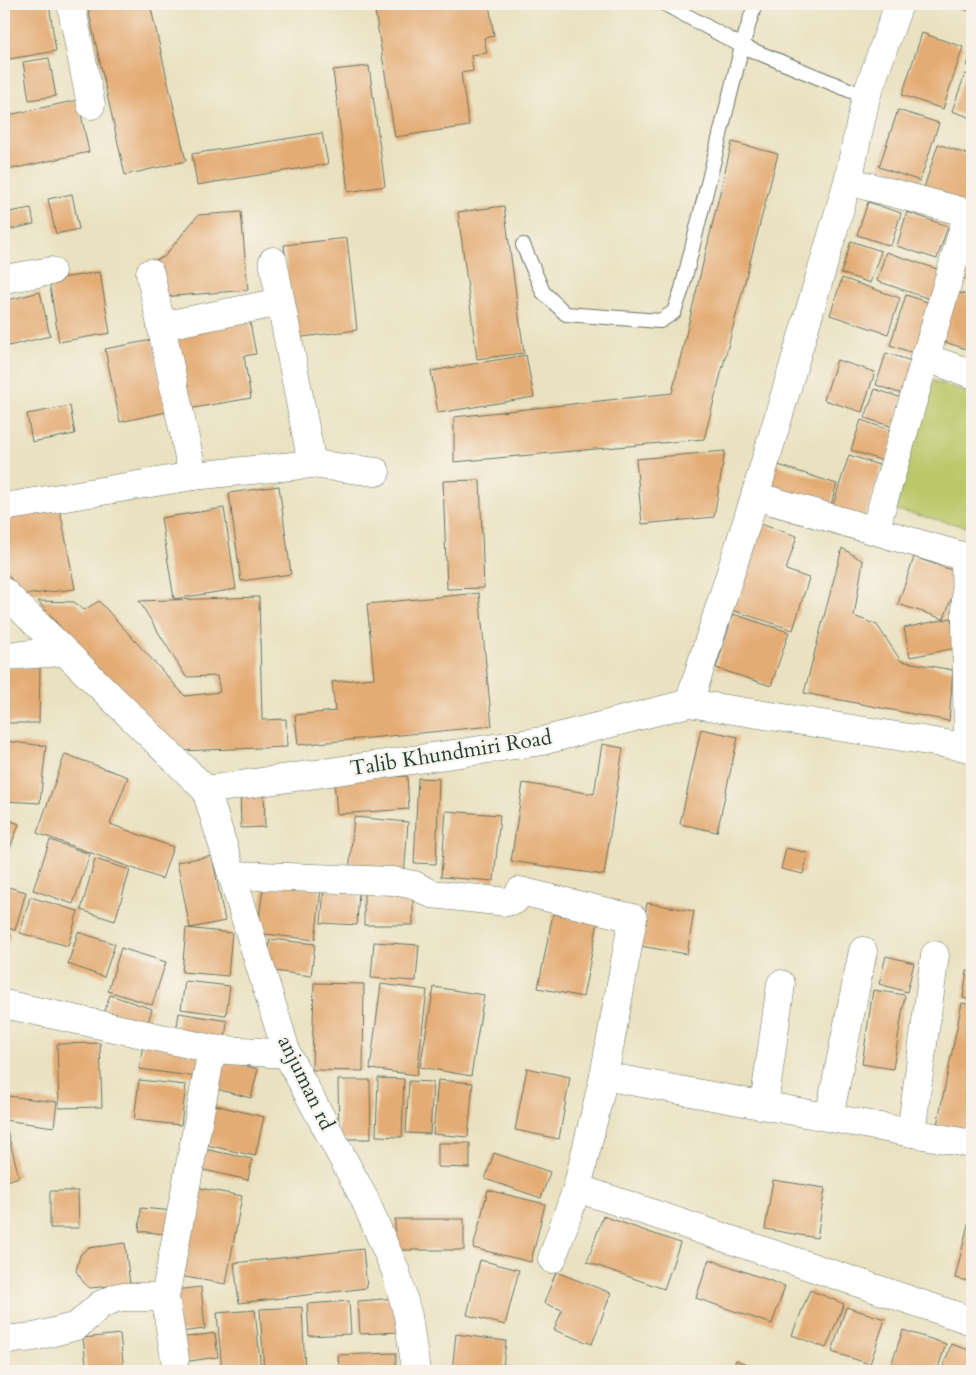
<svg xmlns="http://www.w3.org/2000/svg" width="976" height="1375" viewBox="0 0 976 1375" font-family="Cardo,serif">
<style>
.green{fill:#bbc86a;stroke:#6d824f}
.building{fill:#e4ac75}
.lines{fill:none;stroke-linecap:round;stroke-linejoin:round}
.lane-casing{stroke:#667665;stroke-width:16}
.street-casing{stroke:#667665;stroke-width:29}
.secondary-casing{stroke:#667665;stroke-width:29}
.lane{stroke:#fff;stroke-width:14}
.street{stroke:#fff;stroke-width:28}
.secondary{stroke:#fff;stroke-width:28}
.labels{text-anchor:middle;dominant-baseline:central;stroke-width:4;stroke-linejoin:round;paint-order:stroke}
.street-label{font-size:21px;fill:#1f3d34;stroke:#f7f3e8}
</style>
<rect width="100%" height="100%" fill="#f7f3e8"/>
<filter id="ink" filterUnits="userSpaceOnUse"><feTurbulence type="fractalNoise" baseFrequency=".02" numOctaves="2"/><feDisplacementMap in="SourceGraphic" scale="10" xChannelSelector="R" yChannelSelector="G"/><feConvolveMatrix kernelMatrix="1 2 1 2 8 2 1 2 1" color-interpolation-filters="sRGB"/></filter>
<filter id="wash" filterUnits="userSpaceOnUse"><feTurbulence type="fractalNoise" baseFrequency=".0096" numOctaves="4" result="noise"/><feDisplacementMap in="SourceGraphic" scale="20" xChannelSelector="R" yChannelSelector="G"/><feGaussianBlur stdDeviation="1.12" result="paint"/><feColorMatrix in="noise" values="0 0 0 0 0 0 0 0 0 0 0 0 0 0 0 0 0 1.4 0 .05"/><feComposite in="paint" operator="in"/></filter>
<g filter="url(#wash)">
<rect width="100%" height="100%" fill="#eae1c0"/>
<polygon class="green" points="928,379 972,394 972,528 896,510"/>
<g id="blocks">
<g class="building">
<polygon points="4,4 49,4 56,51 4,60"/>
<polygon points="87,4 150,4 186,161 125,175"/>
<polygon points="374,4 489,4 494,36 484,38 487,53 471,55 473,71 461,73 469,126 395,137"/>
<polygon points="947,4 971,4 969,11"/>
<polygon points="922,33 963,47 943,109 902,95"/>
<polygon points="972,50 972,68 967,66"/>
<polygon points="49,58 56,96 29,100 23,62"/>
<polygon points="369,66 385,186 348,192 333,70"/>
<polygon points="965,74 972,76 972,118 952,111"/>
<polygon points="78,100 89,152 7,170 4,154 4,116"/>
<polygon points="898,110 939,123 920,181 879,167"/>
<polygon points="322,133 328,164 197,185 192,154"/>
<polygon points="732,142 778,154 704,439 454,462 454,417 672,393"/>
<polygon points="938,144 972,156 972,186 966,205 923,191"/>
<polygon points="72,194 79,229 56,234 48,199"/>
<polygon points="868,202 901,213 891,246 857,235"/>
<polygon points="504,206 524,353 477,359 458,212"/>
<polygon points="31,208 34,224 4,231 4,213"/>
<polygon points="241,212 248,290 163,297 155,260 164,257 198,215"/>
<polygon points="907,212 948,226 937,259 897,246"/>
<polygon points="347,238 357,330 295,338 284,245"/>
<polygon points="851,241 881,251 870,283 841,273"/>
<polygon points="968,246 972,248 972,282 956,275"/>
<polygon points="886,252 943,271 933,300 877,281"/>
<polygon points="100,272 110,333 59,342 49,280"/>
<polygon points="842,278 900,298 888,334 830,315"/>
<polygon points="952,290 972,297 972,351 936,339"/>
<polygon points="40,292 50,336 4,347 4,301"/>
<polygon points="906,295 936,305 919,355 890,345"/>
<polygon points="249,317 256,354 244,356 251,398 188,409 174,330"/>
<polygon points="152,340 167,412 120,422 105,349"/>
<polygon points="886,353 915,362 905,395 876,385"/>
<polygon points="526,355 534,397 438,413 431,371"/>
<polygon points="837,360 875,372 862,412 824,400"/>
<polygon points="875,389 902,398 893,427 865,418"/>
<polygon points="70,406 75,434 32,442 27,414"/>
<polygon points="861,420 895,432 886,462 851,450"/>
<polygon points="725,451 714,517 642,524 636,459"/>
<polygon points="849,455 882,466 863,522 831,511"/>
<polygon points="775,464 837,484 828,514 766,494"/>
<polygon points="480,480 484,588 447,589 443,481"/>
<polygon points="279,486 291,574 241,581 229,493"/>
<polygon points="59,504 75,589 23,595 5,571 4,514"/>
<polygon points="224,508 236,589 174,599 161,518"/>
<polygon points="760,524 797,536 786,570 809,578 793,630 732,610"/>
<polygon points="842,548 863,561 854,616 877,625 901,661 953,670 949,721 804,693"/>
<polygon points="914,557 960,573 944,619 898,604"/>
<polygon points="479,593 492,726 298,745 295,715 335,711 332,682 374,678 367,604"/>
<polygon points="259,597 262,720 286,719 287,747 178,751 151,733 38,601 74,602 84,610 99,601 185,696 220,692 217,676 186,677 139,601"/>
<polygon points="733,614 789,632 771,686 716,668"/>
<polygon points="951,618 957,648 910,657 904,628"/>
<polygon points="4,667 40,668 39,723 4,723"/>
<polygon points="701,729 738,737 717,832 680,824"/>
<polygon points="4,741 46,746 40,803 4,801"/>
<polygon points="602,744 623,748 604,875 511,861 523,783 594,794"/>
<polygon points="65,754 128,777 110,824 173,847 162,879 37,833"/>
<polygon points="407,776 409,809 337,814 334,780"/>
<polygon points="418,778 439,779 436,864 414,863"/>
<polygon points="264,787 265,827 241,828 240,788"/>
<polygon points="446,811 500,815 494,881 441,877"/>
<polygon points="354,817 408,822 404,878 349,873"/>
<polygon points="4,818 19,824 4,864"/>
<polygon points="50,840 90,854 73,904 33,890"/>
<polygon points="786,848 808,853 803,874 781,869"/>
<polygon points="212,856 225,921 190,928 177,862"/>
<polygon points="95,859 130,870 115,921 81,910"/>
<polygon points="264,882 321,889 315,940 257,933"/>
<polygon points="4,886 26,892 15,930 4,927"/>
<polygon points="324,888 359,890 357,925 321,923"/>
<rect x="364" y="890" width="49" height="35"/>
<polygon points="30,897 78,911 68,946 20,933"/>
<polygon points="647,903 694,911 687,954 640,946"/>
<polygon points="553,914 598,922 583,997 538,988"/>
<polygon points="186,928 232,933 228,976 182,972"/>
<polygon points="4,931 11,934 4,956"/>
<polygon points="78,932 115,944 104,977 68,964"/>
<polygon points="270,939 315,944 311,976 267,970"/>
<polygon points="374,942 419,945 416,981 371,978"/>
<polygon points="121,948 166,962 152,1005 108,991"/>
<polygon points="886,956 914,963 907,992 879,984"/>
<polygon points="967,971 972,972 972,1000 963,998"/>
<polygon points="185,981 230,986 226,1015 181,1009"/>
<polygon points="314,983 364,984 363,1071 312,1070"/>
<polygon points="381,984 427,990 417,1075 370,1069"/>
<polygon points="434,987 484,995 471,1076 420,1067"/>
<polygon points="873,990 905,995 893,1069 862,1064"/>
<polygon points="110,995 152,1009 146,1030 103,1016"/>
<polygon points="962,1003 972,1005 972,1119 970,1132 937,1125"/>
<polygon points="179,1013 227,1021 225,1040 176,1032"/>
<polygon points="100,1043 102,1107 59,1108 57,1044"/>
<polygon points="143,1044 201,1052 197,1077 139,1069"/>
<polygon points="219,1059 258,1069 251,1098 212,1088"/>
<polygon points="527,1068 570,1077 559,1139 515,1130"/>
<polygon points="378,1078 404,1079 402,1137 376,1136"/>
<polygon points="139,1080 186,1085 181,1125 134,1120"/>
<polygon points="338,1080 370,1080 371,1139 339,1139"/>
<polygon points="438,1080 473,1083 468,1137 433,1134"/>
<polygon points="409,1081 433,1082 430,1134 406,1133"/>
<polygon points="7,1096 57,1102 54,1127 4,1120"/>
<polygon points="211,1104 264,1117 255,1156 202,1144"/>
<polygon points="7,1130 19,1177 4,1182 4,1131"/>
<polygon points="438,1143 470,1143 470,1168 438,1167"/>
<polygon points="199,1148 252,1159 248,1180 195,1168"/>
<polygon points="494,1153 550,1172 541,1198 485,1179"/>
<polygon points="773,1180 825,1188 817,1238 765,1229"/>
<polygon points="189,1186 242,1196 226,1284 173,1275"/>
<polygon points="488,1190 545,1204 531,1262 473,1248"/>
<polygon points="50,1191 78,1191 79,1228 50,1228"/>
<polygon points="141,1208 174,1211 171,1235 139,1231"/>
<polygon points="972,1208 972,1282 955,1278"/>
<polygon points="603,1216 680,1243 664,1289 587,1262"/>
<rect x="395" y="1219" width="69" height="31"/>
<polygon points="125,1243 130,1284 90,1288 84,1283 76,1271 80,1255 88,1248"/>
<polygon points="363,1249 367,1288 239,1303 234,1263"/>
<polygon points="709,1259 785,1286 772,1324 696,1298"/>
<polygon points="480,1260 519,1270 505,1325 467,1315"/>
<polygon points="556,1272 611,1293 592,1344 554,1330 562,1310 544,1303"/>
<polygon points="201,1287 205,1329 179,1332 175,1290"/>
<polygon points="810,1290 844,1304 826,1348 792,1335"/>
<polygon points="397,1298 399,1332 360,1334 358,1301"/>
<polygon points="349,1301 351,1334 309,1336 307,1304"/>
<polygon points="302,1307 305,1371 264,1371 260,1309"/>
<polygon points="846,1307 885,1319 870,1364 832,1352"/>
<polygon points="255,1310 261,1371 222,1371 217,1313"/>
<polygon points="903,1330 946,1344 937,1371 899,1371 890,1368"/>
<polygon points="215,1333 218,1357 183,1362 180,1338"/>
<polygon points="120,1334 124,1371 87,1371 83,1338"/>
<polygon points="456,1334 506,1341 503,1366 529,1371 452,1371"/>
<polygon points="951,1344 972,1351 972,1371 942,1371"/>
<polygon points="396,1353 396,1371 339,1371 338,1355"/>
<polygon points="736,1360 766,1371 732,1371"/>
</g>
</g>
</g>
<g filter="url(#ink)">
<use href="#blocks" fill-opacity="0" stroke="#667665" stroke-width="1"/>
<g class="lines">
<defs>
<g id="lane">
<polyline points="665,4 742,46 866,97"/>
<polyline points="523,245 543,292 566,314 660,321 674,312 682,289 742,46 755,4"/>
</g>
<g id="street">
<polyline points="71,4 91,105"/>
<polyline points="848,181 972,214"/>
<polyline points="273,261 312,464"/>
<polyline points="150,273 193,476"/>
<polyline points="4,279 51,271"/>
<polyline points="161,326 281,302"/>
<polyline points="924,357 972,374"/>
<polyline points="755,496 972,559"/>
<polyline points="4,507 193,476 312,464 376,472"/>
<polyline points="875,530 968,213"/>
<polyline points="965,557 968,748"/>
<polyline points="4,656 63,652"/>
<polyline points="689,703 755,496 848,181 866,97 899,4"/>
<polyline points="232,875 393,881 414,885 432,894 506,902 515,900 520,891 633,918 604,1076 577,1188 552,1259"/>
<polyline points="4,1004 212,1049 287,1054"/>
<polyline points="604,1076 972,1144"/>
<polyline points="764,1105 781,984"/>
<polyline points="829,1117 863,951"/>
<polyline points="911,1133 935,955"/>
<polyline points="577,1188 972,1321"/>
<polyline points="4,1340 34,1337 77,1326 100,1305 118,1297 165,1297"/>
<polyline points="175,1359 165,1297 212,1049"/>
</g>
<g id="secondary">
<polyline points="4,592 206,790 542,741 689,703 972,748"/>
<polyline points="206,790 287,1054 364,1198 396,1272 408,1316 416,1371"/>
</g>
</defs>
<use href="#lane" class="lane-casing"/>
<use href="#street" class="street-casing"/>
<use href="#secondary" class="secondary-casing"/>
<use href="#lane" class="lane"/>
<use href="#street" class="street"/>
<use href="#secondary" class="secondary"/>
</g>
</g>
<g class="labels">
<g class="street-label">
<text transform="translate(451 753) rotate(-9)">Talib Khundmiri Road</text>
<text transform="translate(306 1083) rotate(64)">anjuman rd</text>
</g>
</g>
<rect width="976" height="1375" fill="none" stroke="#f7f3e8" stroke-width="20"/>
</svg>
